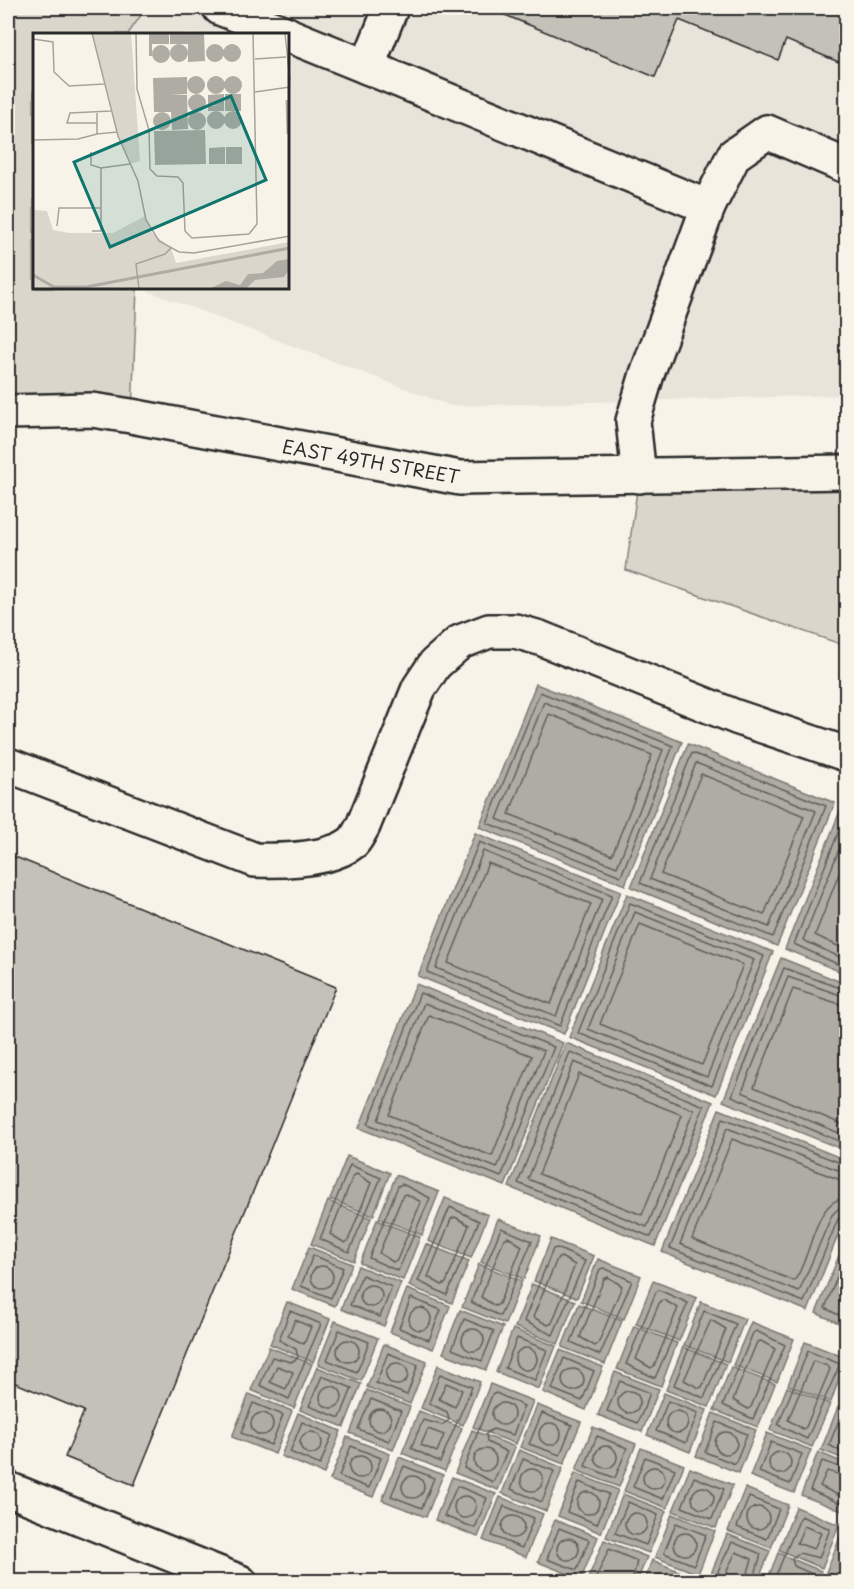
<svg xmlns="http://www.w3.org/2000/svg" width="854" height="1589" viewBox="0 0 854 1589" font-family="'Playpen Sans',sans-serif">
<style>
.built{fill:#e8e4da}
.green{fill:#dad6cc;stroke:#82807c;stroke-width:1.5}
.water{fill:#afaca4;stroke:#7a7874;stroke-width:1.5}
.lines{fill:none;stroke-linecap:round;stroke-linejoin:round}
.shore{stroke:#605f5b;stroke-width:1.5}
.building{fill:#c4c1b9;stroke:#2b2b2b;stroke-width:1.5}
.minor-casing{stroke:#2b2b2b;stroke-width:38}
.minor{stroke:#f7f3e8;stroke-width:33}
.labels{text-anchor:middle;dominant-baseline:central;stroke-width:5;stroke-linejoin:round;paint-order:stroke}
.street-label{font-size:18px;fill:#2b2b2b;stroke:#f7f3e8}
.inset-river{fill:none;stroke:#afaca4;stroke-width:3}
.inset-road{fill:none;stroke:#a5a39c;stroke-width:1.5}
.view{fill:#0f766e;fill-opacity:0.15;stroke:#0f766e;stroke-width:3}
.inset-edge{fill:none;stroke:#2b2b2b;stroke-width:3}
</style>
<rect width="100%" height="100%" fill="#f7f3e8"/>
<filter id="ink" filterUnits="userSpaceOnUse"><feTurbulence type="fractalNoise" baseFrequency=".0167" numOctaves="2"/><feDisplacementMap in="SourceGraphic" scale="12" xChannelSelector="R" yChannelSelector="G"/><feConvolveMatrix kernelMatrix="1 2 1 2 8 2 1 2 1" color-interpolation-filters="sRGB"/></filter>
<g filter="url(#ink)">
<polygon class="built" points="129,8 846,8 846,395 451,406 140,288 288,288 288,34 118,34"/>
<g class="green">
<polygon points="8,8 146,8 128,34 34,34 34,288 137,288 132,412 8,413"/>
<polygon points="846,472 846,646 626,570 639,476"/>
</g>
<g class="water">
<polygon points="536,684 682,742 625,885 479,827"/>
<polygon points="688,744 835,803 777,946 631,887"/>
<polygon points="842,806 846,808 846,974 785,949"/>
<polygon points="475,833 621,891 564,1034 418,976"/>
<polygon points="627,894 773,952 716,1095 569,1037"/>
<polygon points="781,958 846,984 846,1151 723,1101"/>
<polygon points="416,984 563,1043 505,1186 359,1128"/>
<polygon points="566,1043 713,1102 655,1246 509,1187"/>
<polygon points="719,1109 846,1160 846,1215 808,1311 662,1252"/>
<polygon points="347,1156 390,1173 373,1216 330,1199"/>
<polygon points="396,1175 439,1192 422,1235 379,1218"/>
<polygon points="445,1198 488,1215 471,1258 428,1241"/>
<polygon points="328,1201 371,1218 354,1261 311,1244"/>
<polygon points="498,1219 541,1236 524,1279 481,1262"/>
<polygon points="377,1220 420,1237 403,1280 360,1263"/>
<polygon points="846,1238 846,1326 816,1313"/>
<polygon points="551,1239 594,1256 577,1298 534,1281"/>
<polygon points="426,1244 469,1261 452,1303 409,1286"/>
<polygon points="309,1247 352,1264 335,1306 292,1289"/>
<polygon points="598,1259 641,1276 624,1319 581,1301"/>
<polygon points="479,1264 522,1281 505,1324 462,1307"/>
<polygon points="358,1266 401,1283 384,1326 341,1309"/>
<polygon points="653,1281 697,1298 679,1341 636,1324"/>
<polygon points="532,1284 575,1301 558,1344 515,1327"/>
<polygon points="407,1289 450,1306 433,1349 390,1332"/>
<polygon points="287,1302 330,1319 313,1362 270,1344"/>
<polygon points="701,1302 745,1319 728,1362 684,1345"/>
<polygon points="579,1304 622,1321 605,1364 562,1347"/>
<polygon points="460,1310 503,1327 486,1370 443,1353"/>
<polygon points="335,1321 378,1338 361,1381 318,1364"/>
<polygon points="751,1322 794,1339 777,1382 733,1365"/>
<polygon points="634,1326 677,1343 661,1386 617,1369"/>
<polygon points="513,1329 556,1346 539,1389 496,1372"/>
<polygon points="805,1342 846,1358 831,1402 788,1385"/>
<polygon points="384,1344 427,1361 410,1404 367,1387"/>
<polygon points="269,1347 312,1364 294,1408 251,1390"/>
<polygon points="683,1347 726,1364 709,1407 666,1390"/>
<polygon points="560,1350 603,1367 586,1410 543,1392"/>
<polygon points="438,1365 480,1382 463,1425 421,1408"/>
<polygon points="317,1367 361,1384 344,1427 300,1410"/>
<polygon points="731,1367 775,1384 758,1427 714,1410"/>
<polygon points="615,1372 659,1389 642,1432 598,1415"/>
<polygon points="490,1384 533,1401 516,1444 473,1427"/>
<polygon points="787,1387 830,1404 812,1447 770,1430"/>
<polygon points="367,1390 410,1407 393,1450 350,1433"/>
<polygon points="664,1393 707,1410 690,1452 647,1435"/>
<polygon points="249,1394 292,1411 275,1454 232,1437"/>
<polygon points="537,1405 581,1422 564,1464 520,1447"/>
<polygon points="838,1407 846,1411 846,1460 821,1450"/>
<polygon points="419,1411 462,1428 445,1471 402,1453"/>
<polygon points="298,1413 341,1431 324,1474 281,1456"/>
<polygon points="713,1413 756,1430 739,1473 696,1456"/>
<polygon points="593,1427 636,1444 619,1487 576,1470"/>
<polygon points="472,1430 515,1447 498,1490 455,1473"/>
<polygon points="767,1433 811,1450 794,1493 750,1476"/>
<polygon points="347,1437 390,1454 373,1497 330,1480"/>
<polygon points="641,1448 684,1465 667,1508 624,1491"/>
<polygon points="519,1450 563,1468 546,1511 502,1493"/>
<polygon points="818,1452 846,1464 844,1512 801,1495"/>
<polygon points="399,1457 443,1475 426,1517 382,1500"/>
<polygon points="690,1468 733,1485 716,1528 673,1511"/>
<polygon points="575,1473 618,1490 601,1533 558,1516"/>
<polygon points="452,1477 496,1494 478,1537 435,1520"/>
<polygon points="745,1488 788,1505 771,1548 728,1531"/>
<polygon points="623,1494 666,1511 649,1553 606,1537"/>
<polygon points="500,1497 543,1514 526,1557 483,1540"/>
<polygon points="796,1507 839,1525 822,1568 779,1550"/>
<polygon points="672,1514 715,1531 698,1574 655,1557"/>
<polygon points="555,1520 598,1537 581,1579 538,1562"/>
<polygon points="843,1530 846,1531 846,1580 826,1572"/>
<polygon points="727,1534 770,1551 758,1581 722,1581 710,1576"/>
<polygon points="604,1540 647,1557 637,1581 587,1581"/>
<polygon points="778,1553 821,1571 817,1581 767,1581"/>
<polygon points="652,1560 695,1578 694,1581 644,1581"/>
</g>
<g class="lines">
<g class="shore">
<polygon points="540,692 673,746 621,876 487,823"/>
<polygon points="544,702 663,750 617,867 497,819"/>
<polygon points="549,714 652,755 612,855 509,814"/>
<polygon points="692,753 826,806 773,937 640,883"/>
<polygon points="696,763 816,811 769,927 650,879"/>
<polygon points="701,774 804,816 764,915 661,874"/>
<polyline points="846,813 794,944 846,968"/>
<polyline points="846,832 803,940 846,960"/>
<polygon points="479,842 612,895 560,1026 427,972"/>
<polygon points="483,851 602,899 556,1016 436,968"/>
<polyline points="846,856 815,935 846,950"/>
<polygon points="488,863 591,904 551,1004 448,963"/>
<polygon points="630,903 764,956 712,1086 578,1033"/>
<polygon points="635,912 754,960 707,1077 588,1029"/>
<polygon points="640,924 743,965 702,1065 600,1024"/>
<polyline points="846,990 784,968 732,1096 846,1144"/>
<polygon points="420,993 554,1047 501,1177 368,1124"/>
<polyline points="846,997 788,977 742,1092 846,1136"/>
<polygon points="424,1003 544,1051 497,1168 378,1120"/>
<polyline points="846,1006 793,989 754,1087 846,1126"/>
<polygon points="429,1015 532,1056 492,1156 389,1115"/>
<polygon points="570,1052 704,1106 651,1237 518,1183"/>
<polygon points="574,1062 694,1110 647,1227 528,1179"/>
<polygon points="579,1074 682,1115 642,1215 539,1174"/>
<polygon points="350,1165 381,1178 349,1252 320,1239"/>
<polyline points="846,1165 723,1118 670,1248 804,1302 838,1219 846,1215"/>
<polyline points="846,1173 727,1128 680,1244 799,1292 832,1215 838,1209 846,1207"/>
<polygon points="357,1174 371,1183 348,1241 345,1243 330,1234 353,1176"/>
<path d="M 846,1182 L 732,1139 L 692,1239 L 794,1281 C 812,1259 813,1200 846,1198"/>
<polygon points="402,1184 430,1198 398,1271 369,1258 398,1186"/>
<polygon points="406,1194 421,1202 397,1260 393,1262 379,1253 403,1195"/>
<polygon points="450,1207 479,1221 447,1295 418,1281"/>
<polygon points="455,1217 469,1225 446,1283 442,1285 428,1277 451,1219"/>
<polygon points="501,1228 532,1241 500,1316 471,1302"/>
<polygon points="508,1237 522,1246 499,1304 495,1306 481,1297 504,1239"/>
<polygon points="557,1248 585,1261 553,1335 524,1321 553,1249"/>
<polyline points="846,1254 825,1308 846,1319"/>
<polygon points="313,1255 343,1268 331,1298 301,1286"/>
<polygon points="561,1257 575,1265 552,1323 548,1325 533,1317 557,1259"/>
<circle cx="322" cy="1277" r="11"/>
<polygon points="604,1268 632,1281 600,1355 571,1342 600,1269"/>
<polygon points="362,1275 392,1287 380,1317 350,1305"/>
<polygon points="608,1277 622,1286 598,1344 595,1346 580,1337 604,1279"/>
<circle cx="371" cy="1296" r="11"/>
<polygon points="659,1290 688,1303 655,1378 626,1364 656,1292"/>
<polygon points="411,1298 441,1310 429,1340 399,1328"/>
<polygon points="664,1300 678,1308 654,1366 651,1368 636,1359 660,1301"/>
<circle cx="420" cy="1319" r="11"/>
<polygon points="290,1311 321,1324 289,1399 260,1385 272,1357 291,1362 298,1358 296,1349 279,1340"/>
<polygon points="704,1311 736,1324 704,1398 674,1385"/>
<polygon points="464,1319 494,1331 482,1361 452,1349"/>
<polygon points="295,1320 311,1327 304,1344 288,1336"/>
<polygon points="711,1320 726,1329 702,1387 699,1388 684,1380"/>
<circle cx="473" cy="1340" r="11"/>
<polygon points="339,1330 369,1342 357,1372 327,1360"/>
<polygon points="756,1331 785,1345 753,1419 723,1405 753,1333"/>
<polygon points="517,1338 547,1350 535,1380 505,1368"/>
<circle cx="348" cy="1351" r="11"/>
<polygon points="761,1341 775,1349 751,1407 748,1409 733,1400 757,1342"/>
<circle cx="526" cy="1359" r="11"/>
<polygon points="808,1351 840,1364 807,1439 778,1425"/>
<polygon points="388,1353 418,1365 407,1395 376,1383"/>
<polygon points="564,1358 594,1371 582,1401 552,1389"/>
<polygon points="813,1361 828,1366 830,1369 806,1427 803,1429 788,1420"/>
<circle cx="397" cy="1374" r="11"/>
<polygon points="277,1366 293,1372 286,1389 270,1382"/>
<circle cx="573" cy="1380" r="11"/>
<polygon points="440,1374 472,1387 440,1462 411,1448 423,1420 442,1425 449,1420 447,1412 429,1403"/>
<polygon points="322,1376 352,1388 340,1418 309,1406"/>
<polygon points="620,1381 650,1393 638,1423 607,1411"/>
<polygon points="446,1383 462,1390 455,1407 439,1399"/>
<circle cx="331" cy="1397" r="11"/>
<circle cx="629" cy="1402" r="11"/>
<polygon points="496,1393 524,1406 513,1435 493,1429 486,1433 487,1442 507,1452 493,1482 464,1468 492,1395"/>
<polygon points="371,1399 401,1411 389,1441 358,1429"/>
<polygon points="668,1401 698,1413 686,1443 656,1431"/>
<polygon points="253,1403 283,1415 271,1445 241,1433"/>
<polyline points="846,1403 829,1445 846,1454"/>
<circle cx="503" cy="1414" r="11"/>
<circle cx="380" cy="1420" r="11"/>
<circle cx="677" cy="1422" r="11"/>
<polygon points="542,1413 572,1425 560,1455 529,1444"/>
<circle cx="262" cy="1424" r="11"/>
<polygon points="302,1422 332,1435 320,1465 290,1452"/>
<polygon points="717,1422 747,1434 735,1464 705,1452"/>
<circle cx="550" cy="1434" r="11"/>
<polygon points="428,1429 444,1435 437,1452 421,1445"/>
<circle cx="726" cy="1443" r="11"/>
<circle cx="311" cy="1443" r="11"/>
<polygon points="597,1436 627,1448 615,1478 585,1466"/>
<polygon points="771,1442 802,1454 790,1484 759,1472"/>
<polygon points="351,1446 381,1458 369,1488 339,1476"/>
<circle cx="606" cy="1457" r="11"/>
<circle cx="485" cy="1460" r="11"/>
<circle cx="780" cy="1463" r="11"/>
<circle cx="360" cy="1467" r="11"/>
<polygon points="645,1457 675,1469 663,1499 633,1487"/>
<polygon points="523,1459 554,1471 542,1502 511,1489"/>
<polygon points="404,1466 434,1478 422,1508 391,1496"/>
<circle cx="654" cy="1478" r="11"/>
<polyline points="846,1469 822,1461 810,1490 846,1506"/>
<circle cx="532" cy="1480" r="11"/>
<polyline points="846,1476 827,1471 820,1486 846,1499"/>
<circle cx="413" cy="1487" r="11"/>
<polygon points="694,1477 724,1489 712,1519 682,1507"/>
<polygon points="579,1482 609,1494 597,1524 567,1512"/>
<polygon points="457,1486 487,1498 475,1528 444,1516"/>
<circle cx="703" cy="1498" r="11"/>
<circle cx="588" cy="1503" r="11"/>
<circle cx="465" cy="1507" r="11"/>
<polygon points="749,1497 779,1509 767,1539 737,1527"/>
<polygon points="628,1502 658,1515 646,1545 615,1533"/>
<polygon points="504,1506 534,1518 522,1548 492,1536"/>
<circle cx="758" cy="1518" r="11"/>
<circle cx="636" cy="1524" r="11"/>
<circle cx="513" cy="1527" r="11"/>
<polygon points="676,1523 706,1535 694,1565 664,1553"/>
<polygon points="804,1526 821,1533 814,1549 797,1543"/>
<polygon points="559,1528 589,1540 577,1570 547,1559"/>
<circle cx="685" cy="1544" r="11"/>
<circle cx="568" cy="1549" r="11"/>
<polyline points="594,1582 609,1549 637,1561 632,1582"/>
<polyline points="722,1582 718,1571 732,1542 761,1554 753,1582"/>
<polyline points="729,1582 727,1570 736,1552 752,1559 745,1582"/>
<polyline points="773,1582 801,1516 830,1529 819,1558 799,1553 792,1558 794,1566 812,1574 811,1582"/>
</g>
</g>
<g class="building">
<polygon points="488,8 846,8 846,65 786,40 778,60 679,20 655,77"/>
<polygon points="8,854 336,987 134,1485 65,1457 84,1411 8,1380"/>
</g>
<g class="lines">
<defs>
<g id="minor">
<polyline points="220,8 287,34"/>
<polyline points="391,8 367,67 708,207 647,374 633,421 639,476"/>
<polyline points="288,35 367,67"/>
<polyline points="708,207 734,155 767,132 846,166"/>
<polyline points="8,412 92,410 131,416 460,478 846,472"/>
<path d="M 8,765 L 255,860 C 282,861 331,860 353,842 C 357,838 360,831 363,826 L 419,688 L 435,664 L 460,642 L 489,631 L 515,631 L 540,638 L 736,717 L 846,754"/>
<polyline points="8,1489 240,1582"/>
</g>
</defs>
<use href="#minor" class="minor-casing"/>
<use href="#minor" class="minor"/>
</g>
</g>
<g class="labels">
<g class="street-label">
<text transform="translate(371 461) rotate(10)">EAST 49TH STREET</text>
</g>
</g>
<g transform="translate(33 33)">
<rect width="256" height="256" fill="#f7f3e8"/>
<path d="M 59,0 L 98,0 L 107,128 L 97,131 L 85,103 ZM 0,177 L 14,178 L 20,197 L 36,200 L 80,200 L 112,183 L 119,200 L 138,215 L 143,230 L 256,209 L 256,256 L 213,256 L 222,247 L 252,243 L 252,228 L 230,240 L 215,241 L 207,252 L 191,250 L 176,256 L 0,256 Z" fill="#dad6cc"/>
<path d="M 116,0 L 136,0 L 136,11 L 119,11 L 119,23 L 116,23 ZM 137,0 L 171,0 L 172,28 L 155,29 L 155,11 L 137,11 ZM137 20a9 9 0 1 1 18 0a9 9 0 1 1-18 0ZM190 20a9 9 0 1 1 18 0a9 9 0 1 1-18 0ZM173 20a9 9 0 1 1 18 0a9 9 0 1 1-18 0ZM119 21a9 9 0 1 1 18 0a9 9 0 1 1-18 0ZM154 52a9 9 0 1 1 18 0a9 9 0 1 1-18 0ZM191 52a9 9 0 1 1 18 0a9 9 0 1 1-18 0ZM174 52a9 9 0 1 1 18 0a9 9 0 1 1-18 0ZM 154,44 L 154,61 L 137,62 L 154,62 L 155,96 L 139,97 L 138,79 L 121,79 L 120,45 ZM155 70a9 9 0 1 1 18 0a9 9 0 1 1-18 0ZM 191,61 L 191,78 L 175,78 L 175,73 L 186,72 L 175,72 L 175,62 ZM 192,61 L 208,61 L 208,78 L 192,78 ZM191 87a9 9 0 1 1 18 0a9 9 0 1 1-18 0ZM174 87a9 9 0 1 1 18 0a9 9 0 1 1-18 0ZM155 88a9 9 0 1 1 18 0a9 9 0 1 1-18 0ZM120 88a9 9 0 1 1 18 0a9 9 0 1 1-18 0ZM 172,97 L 173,131 L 122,132 L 121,98 ZM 192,114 L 192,131 L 176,131 L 176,115 ZM 193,114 L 209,114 L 209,131 L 193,131 ZM 256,226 L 256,237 L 251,244 L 222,247 L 213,256 L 176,256 L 193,248 L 207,252 L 215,241 L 230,240 L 244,228 Z" fill="#afaca4"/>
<path class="inset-river" d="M 254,67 L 255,101M 0,242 L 21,254 L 53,254 L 257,215"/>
<path class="inset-road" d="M 59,0 L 85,103 L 105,148 L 113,187 L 126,208 L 146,219 L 161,220 L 257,203M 103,0 L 104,56 L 116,97 L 117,136 L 124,143 L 145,144 L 150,150 L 152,198 L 159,205 L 216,201 L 224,191 L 220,0M 252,0 L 257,48M 0,6 L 20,9 L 21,39 L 36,53 L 71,51M 222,26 L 253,24M 222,59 L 257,54M 64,80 L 64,90 L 34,90 L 37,80 L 78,78M 64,90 L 64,101 L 84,99M 0,107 L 45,106 L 64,101M 58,119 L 58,132 L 68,135M 24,193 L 26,175 L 68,175 L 68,135 L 97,131M 59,198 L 68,198 L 68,175M 106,256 L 103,231 L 132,221 L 138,215"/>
<path class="view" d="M 198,63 L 233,147 L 77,214 L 41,129 Z"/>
<rect width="256" height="256" class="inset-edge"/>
</g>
<rect width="854" height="1589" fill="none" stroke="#f7f3e8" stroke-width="30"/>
<rect x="15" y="15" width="824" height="1559" fill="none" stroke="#2b2b2b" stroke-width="2" filter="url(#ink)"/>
</svg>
